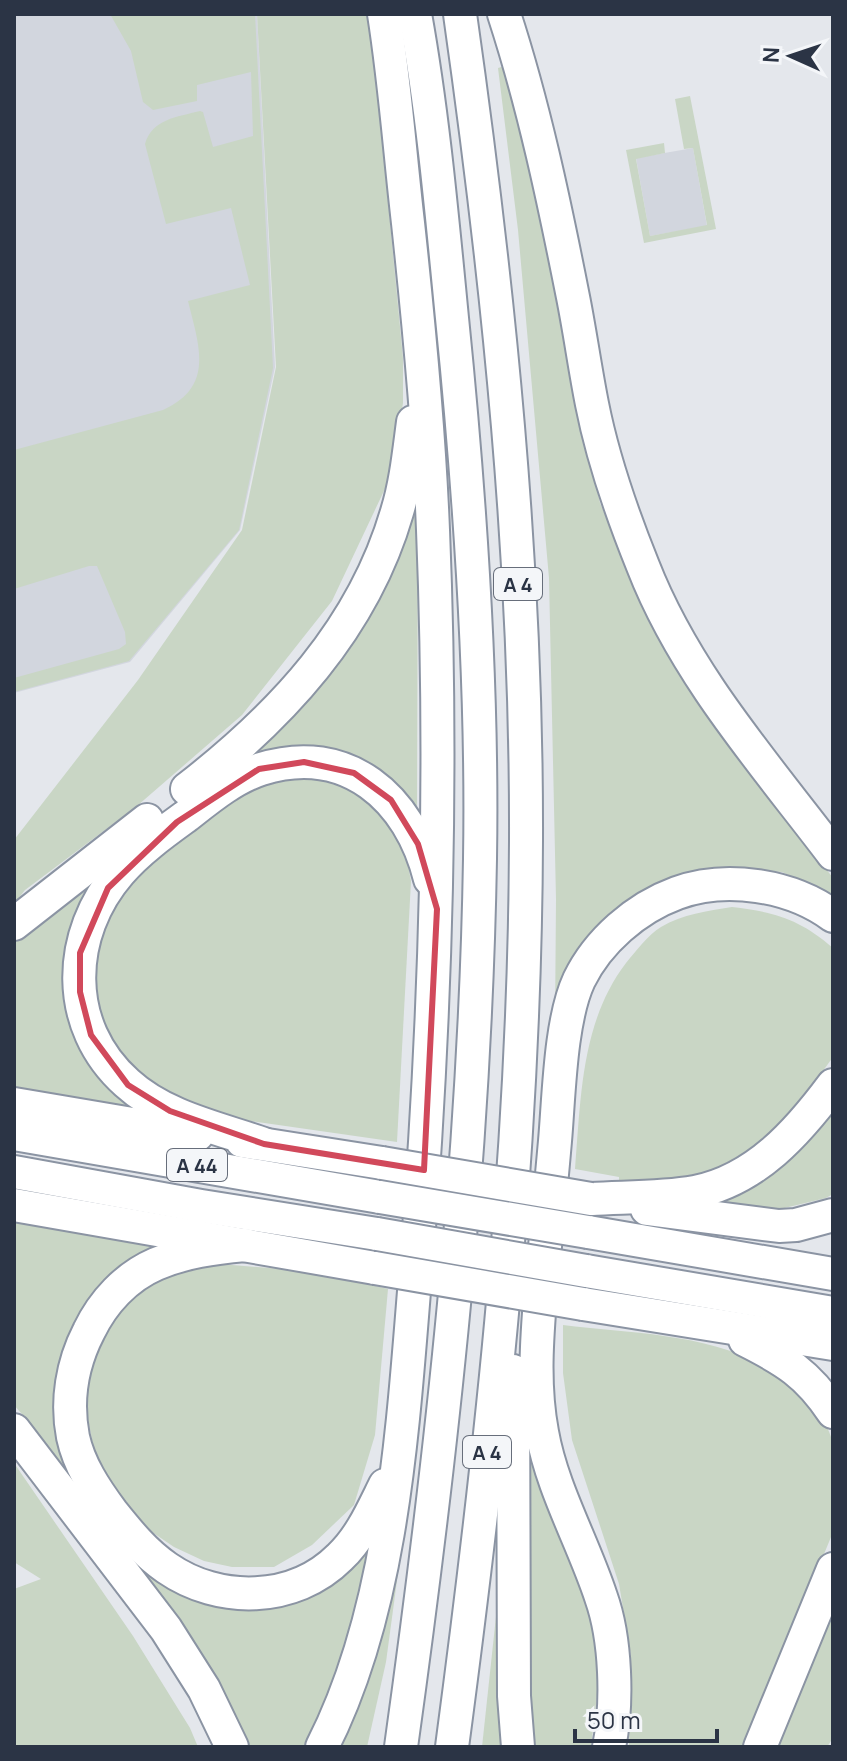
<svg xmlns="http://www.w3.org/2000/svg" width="847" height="1761" viewBox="0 0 847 1761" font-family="Manrope,sans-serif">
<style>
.built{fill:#d2d6de}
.green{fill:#c9d6c5}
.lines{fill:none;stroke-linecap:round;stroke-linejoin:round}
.motorway-casing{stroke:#8b94a3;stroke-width:36}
.motorway{stroke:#fff;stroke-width:32}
.motorway-bridge-casing{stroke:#8b94a3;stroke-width:36;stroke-linecap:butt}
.motorway-bridge{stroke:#fff;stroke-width:32}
.marked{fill:none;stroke:#d1495b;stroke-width:6;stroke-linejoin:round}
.labels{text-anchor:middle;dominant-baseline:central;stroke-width:6;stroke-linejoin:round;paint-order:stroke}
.shield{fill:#f4f6f9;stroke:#676e7b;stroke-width:2}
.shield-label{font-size:20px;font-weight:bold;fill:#2b3445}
</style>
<rect width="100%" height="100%" fill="#e4e7ec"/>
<g class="built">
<polygon points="14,14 257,14 275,367 240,530 130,662 14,693"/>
<polygon points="693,148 707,226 650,236 636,158"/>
</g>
<g class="green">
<path d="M 110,14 L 255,14 L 273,368 L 239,530 L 129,661 L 14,692 L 14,678 L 119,649 L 126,644 L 125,632 L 97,566 L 89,566 L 14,589 L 14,450 L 163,410 C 215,386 199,346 188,301 L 250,285 L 231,208 L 166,224 L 145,144 C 152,119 177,117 200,111 L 203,112 L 213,147 L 253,136 L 251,72 L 197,85 L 197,101 L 153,110 L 143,102 L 131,51 Z"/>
<polygon points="257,14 375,14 382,72 382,138 403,358 403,403 391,476 332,601 242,715 137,806 25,890 14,904 14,840 138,680 242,530 276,367"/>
<polygon points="505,66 539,205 566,351 600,503 649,617 713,722 833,878 833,896 782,872 722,868 671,882 555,1023 556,899 549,578 518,230 498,68"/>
<polygon points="690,96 716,229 644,243 626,150 664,143 665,153 636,159 650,236 707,225 693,148 684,149 675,99"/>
<polygon points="418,486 417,825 288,756 126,855 71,978 156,1114 14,1087 14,933 279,721"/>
<polygon points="284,776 316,776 348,784 376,803 404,843 411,881 397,1142 202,1114 128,1071 103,1028 93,997 100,929 131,876 252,786"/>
<path d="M 732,907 C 774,912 800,919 833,948 L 833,1057 L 802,1100 L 763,1142 L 716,1169 L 665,1183 L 619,1183 L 619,1177 L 575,1169 C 581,1097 581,1022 626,963 C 636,951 648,935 661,927 C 683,914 707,911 732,907 Z"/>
<polygon points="833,1105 833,1194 826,1198 768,1212 691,1203"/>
<path d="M 14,1220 L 166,1245 L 84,1311 L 66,1343 L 57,1381 L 57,1421 L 200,1599 L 369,1546 L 372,1551 L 332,1697 L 307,1747 L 249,1747 C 189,1630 106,1527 28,1421 L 14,1405 Z"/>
<polygon points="208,1263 318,1272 388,1289 375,1435 354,1505 312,1545 274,1567 232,1567 204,1561 174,1547 149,1530 118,1492 95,1455 86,1409 88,1362 118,1309 161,1279"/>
<path d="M 563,1325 C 644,1335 747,1333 806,1398 C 818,1411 830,1427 833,1445 C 837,1467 833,1503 833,1526 L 831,1537 L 745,1747 L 629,1747 L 631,1656 L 619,1584 L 572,1440 L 563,1373 Z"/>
<polygon points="529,1403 590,1603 600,1669 591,1747 532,1747 528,1723"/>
<polygon points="14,1463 133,1636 190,1728 198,1747 14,1747 14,1589 41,1579 14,1562"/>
<polygon points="408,1499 386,1662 367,1747 336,1747"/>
<polygon points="504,1542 509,1747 482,1747"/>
<polygon points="833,1596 833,1738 827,1747 771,1747"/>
</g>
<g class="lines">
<defs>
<g id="motorway">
<path d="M 504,14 C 534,106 554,201 573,297 C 580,332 585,369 592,404 C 603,460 622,514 643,566 C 685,674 764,763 833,854"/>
<path d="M 187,789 C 281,716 363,629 397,512 C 406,483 409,452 413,422"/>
<polyline points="14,924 147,820"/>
<polyline points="14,1104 197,1135"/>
<polyline points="14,1134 380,1197"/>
<polyline points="242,1141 382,1163"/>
<path d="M 264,1144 C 218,1128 164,1117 127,1083 C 63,1026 66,934 120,872 C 138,851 163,833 185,817 C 208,799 233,778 261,769 C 347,742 410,798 430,879"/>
<polyline points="14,1172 201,1206 377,1234"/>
<path d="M 591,1199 C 625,1197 661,1198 695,1192 C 756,1180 798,1132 833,1085"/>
<polyline points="14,1205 375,1268"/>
<polyline points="647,1209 779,1226 796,1225 833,1215"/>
<polyline points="588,1232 833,1274"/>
<path d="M 245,1245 C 214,1248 184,1252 156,1264 C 126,1277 103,1302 89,1331 C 72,1364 66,1401 73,1437 C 79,1465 95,1489 112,1512 C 128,1532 145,1553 167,1568 C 219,1604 294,1603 340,1557 C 361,1537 372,1511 385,1485"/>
<polyline points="586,1271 833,1313"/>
<polyline points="583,1304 833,1344"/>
<path d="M 745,1340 C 785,1360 808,1374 833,1412"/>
<polyline points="513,1371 514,1696 518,1747"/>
<polyline points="14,1430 166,1629 204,1689 232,1747"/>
<path d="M 322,1747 C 394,1606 403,1423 416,1267 C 436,1021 443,776 433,530 C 429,427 419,325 408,223 C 400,154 395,83 384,14"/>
<path d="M 401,1747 C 442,1453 475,1156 480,859 C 483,681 470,495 452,318 C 442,216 433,114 415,14"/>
<path d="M 452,1747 C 492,1447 525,1144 526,841 C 527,565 499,288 460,14"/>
<path d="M 609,1747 C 618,1704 616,1639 601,1597 C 583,1542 552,1489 542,1432 C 532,1380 538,1326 542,1274 C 547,1230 551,1186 555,1141 C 559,1096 560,1021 579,980 C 598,941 636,908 677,893 C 726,875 791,885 833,916"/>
<polyline points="760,1747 833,1569"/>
</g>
</defs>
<use href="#motorway" class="motorway-casing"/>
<use href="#motorway" class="motorway"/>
<defs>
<g id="motorway-bridge">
<polyline points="382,1163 591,1199"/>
<polyline points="380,1197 588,1232"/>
<polyline points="377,1234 586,1271"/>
<polyline points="375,1268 583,1304"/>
</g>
</defs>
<use href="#motorway-bridge" class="motorway-bridge-casing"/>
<use href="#motorway-bridge" class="motorway-bridge"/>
</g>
<path class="marked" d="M 304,762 L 354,773 L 391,800 L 418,844 L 437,909 L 424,1170 L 264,1144 L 170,1111 L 128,1085 L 91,1035 L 80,992 L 80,953 L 108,888 L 177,822 L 259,769 Z"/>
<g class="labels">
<g class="shield">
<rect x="494" y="568" width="48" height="32" rx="6"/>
<rect x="167" y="1149" width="60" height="32" rx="6"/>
<rect x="463" y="1436" width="48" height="32" rx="6"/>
</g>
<g class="shield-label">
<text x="518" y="584">A 4</text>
<text x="197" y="1165">A 44</text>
<text x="487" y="1452">A 4</text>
</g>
</g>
<rect width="847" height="1761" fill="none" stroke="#2b3445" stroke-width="32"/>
<g transform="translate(791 56) rotate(273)" stroke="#f4f6f9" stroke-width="6" paint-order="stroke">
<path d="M0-6L14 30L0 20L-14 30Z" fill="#2b3445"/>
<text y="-12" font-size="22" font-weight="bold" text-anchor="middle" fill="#2b3445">N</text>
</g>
<path d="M575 1729v12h142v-12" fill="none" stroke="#2b3445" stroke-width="4"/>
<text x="587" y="1729" font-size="24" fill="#2b3445" stroke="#f4f6f9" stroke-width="6" paint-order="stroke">50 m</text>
</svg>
